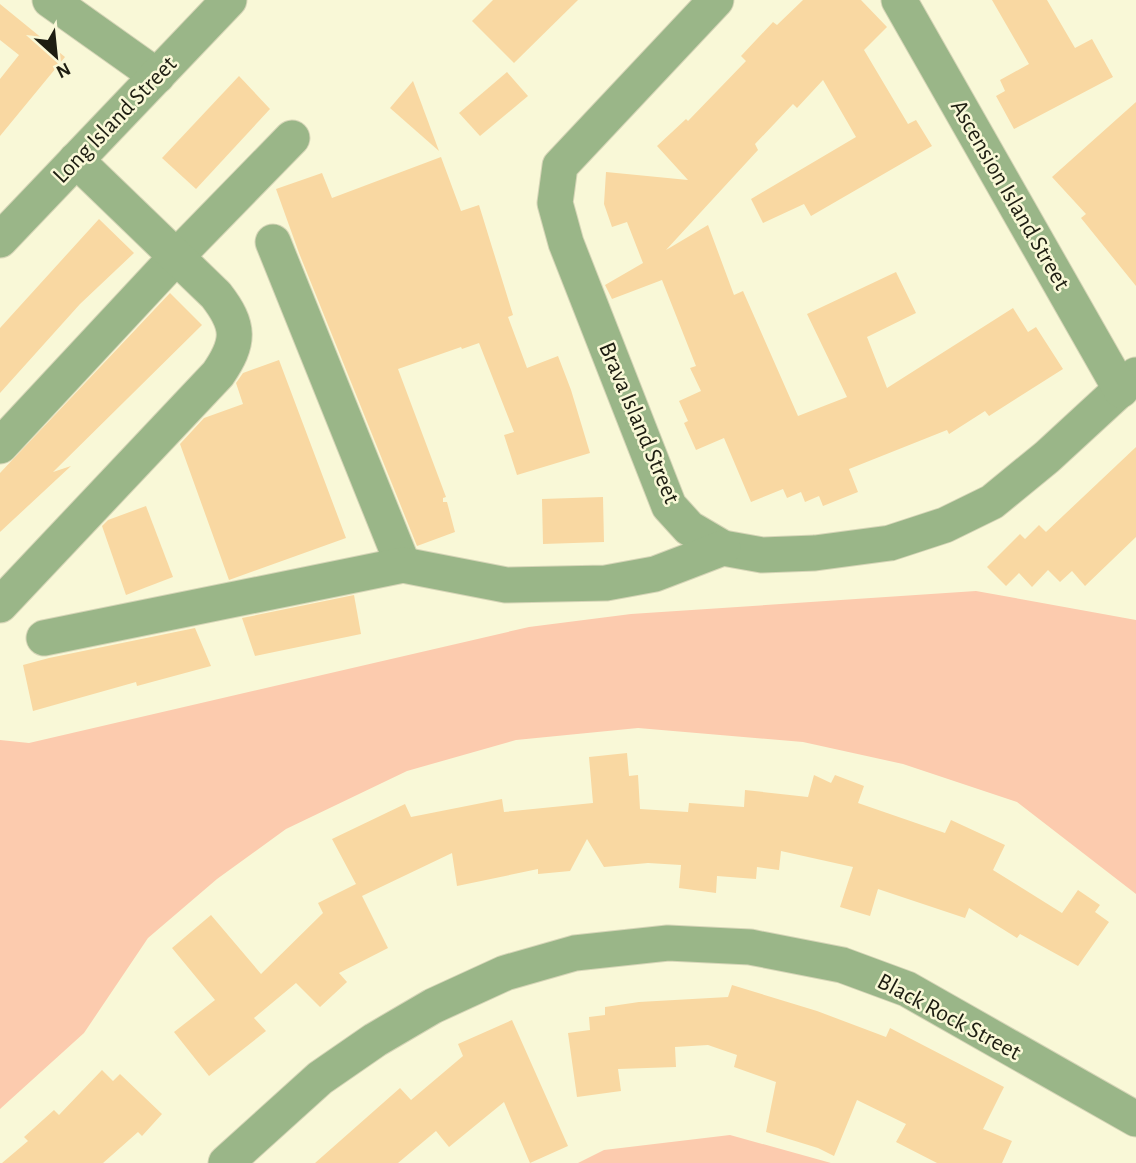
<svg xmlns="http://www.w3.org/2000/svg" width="1136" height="1163" viewBox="0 0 1136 1163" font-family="'Alegreya Sans',sans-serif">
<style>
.grass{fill:#fccbae}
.building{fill:#f9d8a2}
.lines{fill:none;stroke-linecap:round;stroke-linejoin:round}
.minor-casing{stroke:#d6d5b7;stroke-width:37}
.minor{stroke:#9ab688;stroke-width:35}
.labels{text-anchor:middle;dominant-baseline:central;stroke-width:5;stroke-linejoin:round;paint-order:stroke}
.street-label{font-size:24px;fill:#1d1d11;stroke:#f9f8d7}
</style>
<rect width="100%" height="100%" fill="#f9f8d7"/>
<g class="grass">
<polygon points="976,591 1136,620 1136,894 1017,802 903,764 803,742 638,728 516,740 407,771 286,829 217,879 148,938 84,1033 0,1109 0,740 29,743 529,627 631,614"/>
<polygon points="730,1135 831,1163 578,1163 604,1150"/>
</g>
<g class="building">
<polygon points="493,0 578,0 514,63 472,21"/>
<polygon points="803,0 861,0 887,27 864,50 908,124 916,120 932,146 811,216 804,204 763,223 751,199 856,137 823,80 797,108 793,104 755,144 758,150 666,250 708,225 734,295 743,291 798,416 847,397 807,314 896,272 916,313 867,337 887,388 1013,308 1028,332 1036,327 1063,369 989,416 985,411 949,434 947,430 849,469 858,492 823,506 819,496 805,502 801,492 787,498 783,489 751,502 724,438 696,450 684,423 688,421 679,401 701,391 690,368 696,366 662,280 612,299 605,285 643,263 627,222 612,227 604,204 606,172 688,180 657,146 686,119 688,121 746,61 741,56 773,22 777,25"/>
<polygon points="992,0 1047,0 1075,48 1092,39 1113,77 1014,129 996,96 1005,91 1000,80 1029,64"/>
<polygon points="0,4 65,57 0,136 0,79 19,55 0,40"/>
<polygon points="507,72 528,96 480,136 459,113"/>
<polygon points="239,76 270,109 196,189 162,158"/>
<polygon points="413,81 439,151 390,108"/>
<polygon points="1136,102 1136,286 1081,218 1086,214 1052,177"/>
<polygon points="441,157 461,211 479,205 513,315 508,317 527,368 558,356 571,390 590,453 517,475 504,435 514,432 479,343 462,349 461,347 398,369 446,497 443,498 443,502 447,502 455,532 417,546 299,253 276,189 322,173 332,198"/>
<polygon points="99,219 134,253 80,304 0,393 0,328"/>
<polygon points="170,293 202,325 53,472 71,466 0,532 0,473"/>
<polygon points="279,360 346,538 229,580 180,444 204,418 243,404 236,383 243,373"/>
<polygon points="1136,447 1136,537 1085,586 1072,571 1060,582 1048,570 1032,587 1019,573 1006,586 987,567 1020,534 1025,539 1039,525 1046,532"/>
<polygon points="603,497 604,542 543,544 542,499"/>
<polygon points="146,506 173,577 126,595 102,526 108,520"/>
<polygon points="354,595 361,634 255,656 242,618"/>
<polygon points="195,628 211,666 137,686 136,682 33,711 23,665 49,658"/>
<polygon points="627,753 629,776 638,775 640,809 688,812 689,803 744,807 745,790 808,797 814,775 831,783 835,775 864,786 858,803 945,833 951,820 1005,845 993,870 1062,913 1078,890 1100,905 1095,912 1109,922 1078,966 1020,934 1017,938 969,908 965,918 878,889 870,916 840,907 853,867 781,851 779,870 757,867 756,879 717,876 716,893 679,888 681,865 648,863 604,867 587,839 570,871 538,874 538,869 457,886 452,853 362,896 388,948 339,973 347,982 320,1007 296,983 254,1018 266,1031 209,1076 174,1032 215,1000 172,948 211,915 261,974 323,913 318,903 356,884 332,839 405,804 411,817 502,799 504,812 593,803 589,757"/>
<polygon points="732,985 817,1011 886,1037 890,1028 1004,1087 983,1129 1012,1141 1002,1163 937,1163 896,1142 906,1124 857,1100 834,1156 818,1148 766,1132 776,1082 734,1067 737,1055 708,1045 675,1047 676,1067 618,1069 621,1091 577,1097 568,1033 590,1030 589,1017 605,1015 605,1007 639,1002 728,997"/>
<polygon points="512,1020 568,1146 530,1163 504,1102 449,1147 436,1131 398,1163 315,1163 400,1088 411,1100 463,1056 458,1044"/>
<polygon points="102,1070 113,1081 120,1074 162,1114 142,1136 138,1132 103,1163 2,1163 28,1141 24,1137 54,1110 59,1115"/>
</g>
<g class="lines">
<defs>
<g id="minor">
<polyline points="50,0 157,76"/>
<polyline points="716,0 560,166 555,203 566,243 669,506 689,528 723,548 762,555 815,553 890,543 945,525 992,502 1047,457 1136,375"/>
<polyline points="899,0 1121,390"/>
<polyline points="0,240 229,0"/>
<polyline points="273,242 403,565"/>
<polyline points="0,446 176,257 292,138"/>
<path d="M 0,605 L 218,374 C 240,342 240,326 216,295 L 76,160"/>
<polyline points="44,638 403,565 506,585 606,583 655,574 723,548"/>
<polyline points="226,1163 320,1078 375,1040 433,1006 505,973 575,953 668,943 750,947 842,965 907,989 1136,1119"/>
</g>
</defs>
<use href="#minor" class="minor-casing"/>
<use href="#minor" class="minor"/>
</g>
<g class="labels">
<g class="street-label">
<text transform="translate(115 120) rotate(-46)">Long Island Street</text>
<text transform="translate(1010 195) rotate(60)">Ascension Island Street</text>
<text transform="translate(639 423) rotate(67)">Brava Island Street</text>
<text transform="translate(949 1017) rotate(28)">Black Rock Street</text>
</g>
</g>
<g transform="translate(56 56) rotate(153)" stroke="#f9f8d7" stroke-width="5" paint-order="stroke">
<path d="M0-5L12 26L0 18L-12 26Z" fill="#1d1d11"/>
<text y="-10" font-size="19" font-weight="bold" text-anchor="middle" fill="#1d1d11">N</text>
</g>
</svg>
